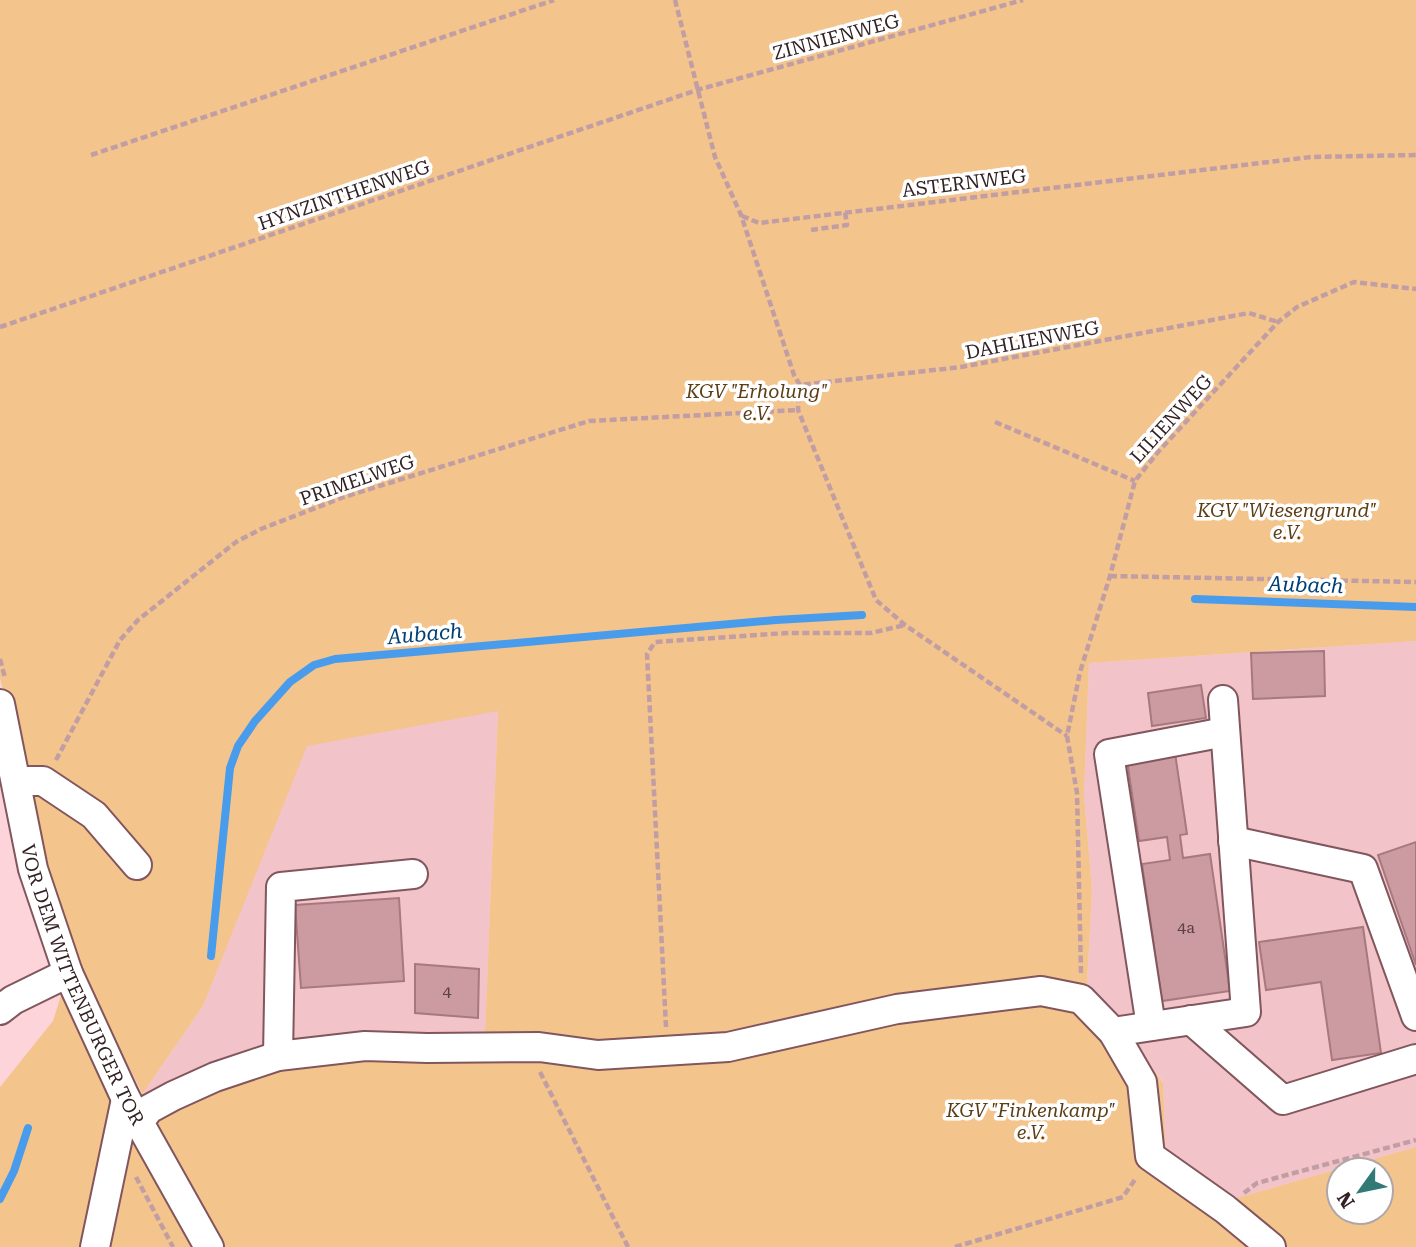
<svg xmlns="http://www.w3.org/2000/svg" width="1416" height="1247" viewBox="0 0 1416 1247" font-family="'Roboto Serif',serif">
<style>
.built{fill:#f2c3c9}
.green{fill:#f4c48d;fill-rule:evenodd}
.lines{fill:none;stroke-linecap:round;stroke-linejoin:round}
.stream{stroke:#489ceb;stroke-width:8}
.building{fill:#cc9ba1;stroke:#a7797f;stroke-width:2}
.minor-casing{stroke:#81565c;stroke-width:32}
.path{stroke:#c19ea3;stroke-width:4.5;stroke-dasharray:7 3.5;stroke-linecap:butt}
.minor{stroke:#fff;stroke-width:28}
.labels{text-anchor:middle;dominant-baseline:central;stroke-width:7;stroke-linejoin:round;paint-order:stroke}
.number-label{font-size:16px;fill:#5a4043}
.street-label{font-size:19px;fill:#342124;stroke:#fff}
.park-label{font-size:19px;font-style:italic;fill:#5c3d14;stroke:#fff}
.water-label{font-size:21px;font-style:italic;fill:#004073;stroke:#fff}
</style>
<rect width="100%" height="100%" fill="#fdd4d9"/>
<g class="built">
<polygon points="1416,641 1416,1147 1223,1202 1166,1157 1163,1082 1138,1047 1087,985 1092,890 1084,795 1089,663"/>
<polygon points="498,710 485,1034 362,1031 149,1103 143,1093 203,1006 307,745"/>
</g>
<path class="green" d="M 0,0 L 1416,0 L 1416,641 L 1089,663 L 1084,795 L 1092,890 L 1087,985 L 1138,1047 L 1163,1083 L 1166,1157 L 1223,1202 L 1416,1147 L 1416,1247 L 0,1247 L 0,1087 L 53,1021 L 68,973 L 127,1099 L 142,1093 L 79,966 L 43,866 L 0,678 ZM 498,711 L 485,1033 L 362,1031 L 282,1042 L 149,1103 L 143,1093 L 203,1006 L 307,746 ZM 1339,1170 L 1381,1170 L 1381,1212 L 1339,1212 Z"/>
<g class="lines">
<g class="stream">
<polyline points="1195,599 1416,607"/>
<polyline points="211,956 230,768 238,746 255,721 290,682 314,665 335,659 776,620 862,615"/>
<polyline points="0,1199 14,1171 28,1128"/>
</g>
</g>
<g class="building">
<polygon points="1324,651 1325,696 1253,699 1251,653"/>
<polygon points="1201,685 1206,718 1152,726 1148,693"/>
<polygon points="1175,753 1187,834 1180,835 1183,858 1210,854 1230,991 1162,1001 1142,864 1170,860 1167,837 1139,841 1127,760"/>
<polygon points="1416,842 1416,965 1378,855"/>
<polygon points="399,898 404,981 301,988 295,905"/>
<polygon points="1363,927 1381,1053 1332,1060 1321,982 1266,990 1259,942"/>
<polygon points="415,964 479,969 478,1018 415,1013"/>
</g>
<g class="lines">
<defs>
<g id="minor">
<path id="s1" d="M 0,704 L 33,869 L 68,973 L 126,1099 L 209,1247"/>
<polyline points="17,781 43,781 94,815 137,865"/>
<polyline points="1233,841 1363,869 1416,1016"/>
<polyline points="0,1010 13,1000 68,973"/>
<polyline points="1191,1020 1283,1100 1416,1059"/>
<polyline points="1151,1026 1109,754 1225,732"/>
<polyline points="1113,1032 1246,1012 1223,700"/>
<polyline points="278,1056 281,887 413,874"/>
<polyline points="139,1122 149,1109 173,1096 215,1077 278,1056 365,1046 427,1048 539,1047 598,1055 728,1047 897,1009 1041,991 1081,999 1113,1032 1142,1082 1150,1156 1225,1209 1271,1247"/>
<polyline points="95,1247 126,1099"/>
</g>
</defs>
<use href="#minor" class="minor-casing"/>
<g class="path">
<polyline points="675,0 715,157 741,215 794,375 800,385 961,367 1249,313 1278,322"/>
<polyline points="91,155 554,0"/>
<polyline points="742,216 759,223 1311,157 1416,155"/>
<polyline points="811,230 847,225 845,212"/>
<polyline points="0,327 697,90 1023,0"/>
<polyline points="800,385 798,410 876,600 905,625 1067,736"/>
<polyline points="995,422 1135,481"/>
<polyline points="1110,576 1416,582"/>
<polyline points="0,659 5,678"/>
<polyline points="56,760 120,640 138,620 236,542 261,529 344,497 589,421 798,410"/>
<polyline points="1081,973 1077,793 1067,736 1080,672 1110,576 1135,481 1158,452 1278,322 1297,307 1354,282 1416,289"/>
<polyline points="666,1027 647,654 655,642 787,633 871,633 905,625"/>
<polyline points="540,1072 628,1247"/>
<polyline points="136,1177 173,1247"/>
<polyline points="1244,1193 1257,1183 1416,1140"/>
<polyline points="955,1247 1123,1197 1136,1178"/>
</g>
<use href="#minor" class="minor"/>
</g>
<g class="labels">
<g class="number-label">
<text x="1186" y="927">4a</text>
<text x="447" y="991">4</text>
</g>
<g class="street-label">
<text transform="translate(836 37) rotate(-15)">ZINNIENWEG</text>
<text transform="translate(964 183) rotate(-7)">ASTERNWEG</text>
<text transform="translate(344 195) rotate(-19)">HYNZINTHENWEG</text>
<text transform="translate(1032 340) rotate(-11)">DAHLIENWEG</text>
<text transform="translate(1171 419) rotate(-48)">LILIENWEG</text>
<text transform="translate(357 480) rotate(-19)">PRIMELWEG</text>
<text stroke="none"><textPath href="#s1" startOffset="294">VOR DEM WITTENBURGER TOR</textPath></text>
</g>
<g class="park-label">
<text x="757" y="391">KGV "Erholung"<tspan x="757" dy="22">e.V.</tspan></text>
<text x="1287" y="510">KGV "Wiesengrund"<tspan x="1287" dy="22">e.V.</tspan></text>
<text x="1031" y="1110">KGV "Finkenkamp"<tspan x="1031" dy="22">e.V.</tspan></text>
</g>
<g class="water-label">
<text transform="translate(1306 585) rotate(2)">Aubach</text>
<text transform="translate(425 634) rotate(-5)">Aubach</text>
</g>
</g>
<g transform="translate(1360 1191) rotate(237)"><circle r="33" fill="#ffffff" stroke="#aea6a7" stroke-width="2"/>
<path d="M0-5L12 26L0 18L-12 26Z" fill="#327a76"/>
<text y="-10" font-size="19" font-weight="bold" text-anchor="middle" fill="#342124">N</text>
</g>
</svg>
